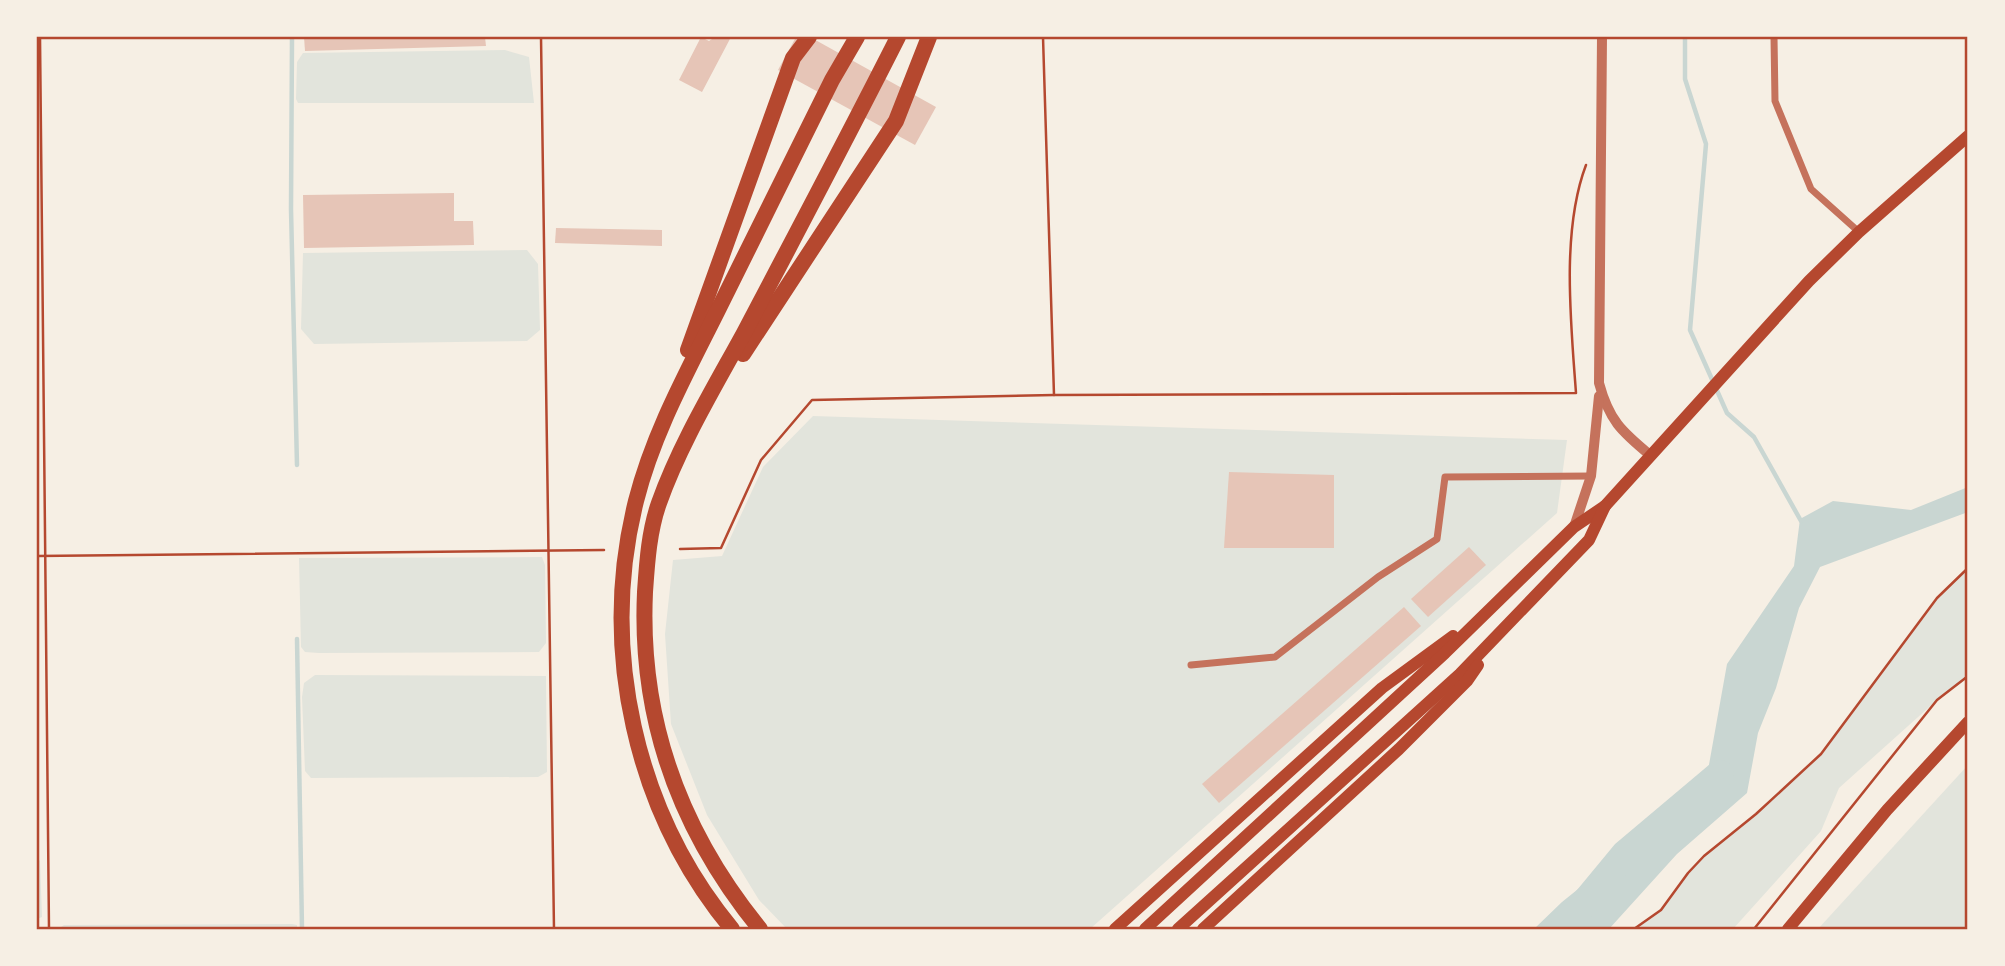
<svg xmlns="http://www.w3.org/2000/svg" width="2005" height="966" viewBox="0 0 2005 966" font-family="'Source Serif 4',serif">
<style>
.green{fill:#e2e4dc}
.water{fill:#c9d6d2}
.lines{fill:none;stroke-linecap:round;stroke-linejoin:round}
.stream{stroke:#c9d6d2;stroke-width:4.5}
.river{stroke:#c9d6d2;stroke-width:28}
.building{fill:#e6c5b7}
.path{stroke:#b5482f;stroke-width:2.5}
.minor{stroke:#c5725c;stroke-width:7}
.tertiary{stroke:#c5725c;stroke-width:10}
.secondary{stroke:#b5482f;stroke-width:12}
.motorway{stroke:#b5482f;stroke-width:16}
.neatline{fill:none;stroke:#b5482f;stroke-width:2.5}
</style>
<rect width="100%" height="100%" fill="#f6efe4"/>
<g class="green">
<polygon points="505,50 529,57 534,103 298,103 296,99 297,62 303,53"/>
<polygon points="527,250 538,264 540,330 527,341 314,344 301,329 303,253"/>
<polygon points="813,416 1567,440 1557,513 1090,929 787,929 759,900 707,815 671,724 665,634 673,560 722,556 763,467"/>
<polygon points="542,557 545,565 546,643 539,652 319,653 305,652 301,647 299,558"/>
<polygon points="1968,568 1968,678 1937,700 1839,788 1821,831 1733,929 1634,929 1661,910 1688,873 1704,856 1756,814 1821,754 1937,598"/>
<polygon points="315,675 546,676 547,772 538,777 311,778 305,771 302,697 304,683"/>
<polygon points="1968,765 1968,929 1818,929"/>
<polygon points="37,857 40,861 42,917 37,919"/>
<polygon points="292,924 297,925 297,929 58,929 64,925"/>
</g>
<polygon class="water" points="1968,487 1968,512 1820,567 1799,608 1776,688 1758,733 1747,793 1677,854 1609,929 1534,929 1562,902 1705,787 1727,664 1794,566 1800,519 1833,501 1911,510"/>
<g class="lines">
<g class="stream">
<polyline points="292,37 291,209 297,465"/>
<polyline points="1685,37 1685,79 1706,144 1690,330 1727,413 1754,437 1801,521"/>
<polyline points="297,639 302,929"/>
</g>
<polyline class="river" points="1563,929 1625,854 1720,774"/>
</g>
<g class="building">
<polygon points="304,37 485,37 486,46 305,51"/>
<polygon points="701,37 709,41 715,37 731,37 702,92 679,80"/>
<polygon points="796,37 810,37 936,107 915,145 778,70"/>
<polygon points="454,193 454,221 473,221 474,245 304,248 303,195"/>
<polygon points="556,228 662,230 662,246 555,243"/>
<polygon points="1229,472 1334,475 1334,548 1224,548"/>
<polygon points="1469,547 1486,565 1428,617 1411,599"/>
<polygon points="1404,607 1421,626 1219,803 1202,784"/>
</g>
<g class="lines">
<g class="path">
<polyline points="40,37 49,929"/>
<polyline points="541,37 554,929"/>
<polyline points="1043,37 1054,395"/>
<path d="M 680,549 L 721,548 L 761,460 L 812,400 L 1054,395 L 1576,393 C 1571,324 1561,231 1586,165"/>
<polyline points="37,556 604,550"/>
<polyline points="1634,929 1661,910 1688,873 1704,856 1756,814 1821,754 1937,598 1968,568"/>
<polyline points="1754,929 1937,700 1968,676"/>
</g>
<g class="minor">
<polyline points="1774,37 1775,101 1811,189 1859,232"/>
<polyline points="1191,665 1275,657 1378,577 1437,539 1445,477 1591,476"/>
</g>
<g class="tertiary">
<path d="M 1602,37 L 1599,383 C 1609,420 1621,431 1650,455"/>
<polyline points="1574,527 1591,476 1599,396"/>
</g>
<g class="secondary">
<polyline points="1115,929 1382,688 1453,636"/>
<polyline points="1145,929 1445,653 1574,527 1605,506 1809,281 1859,232 1968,136"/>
<polyline points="1178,929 1460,674 1589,540 1605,506"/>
<polyline points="1203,929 1399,749 1467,681 1478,665"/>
<polyline points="1788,929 1887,810 1968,722"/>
</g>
<g class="motorway">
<polyline points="688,350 793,58 809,37"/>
<polyline points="743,354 896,121 929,37"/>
<path d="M 732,929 C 635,812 599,649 636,501 C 653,434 686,374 717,312 C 755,235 794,157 832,80 L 857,37"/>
<path d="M 760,929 C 680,831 639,720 645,592 C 647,563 649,531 659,503 C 680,444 714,388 744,333 C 796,234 848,136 898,37"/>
</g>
</g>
<rect width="2005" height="966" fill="none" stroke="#f6efe4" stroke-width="77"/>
<rect x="38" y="38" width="1928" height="890" class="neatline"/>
</svg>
